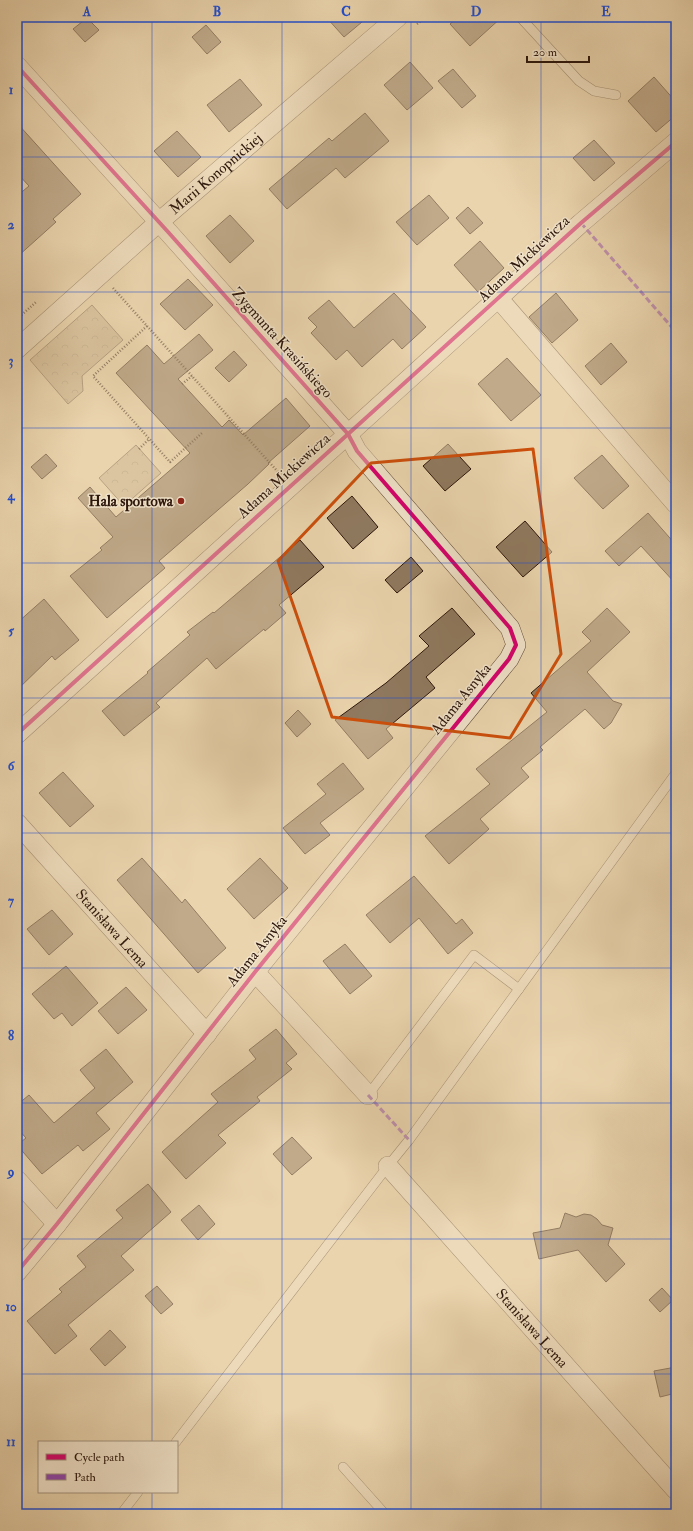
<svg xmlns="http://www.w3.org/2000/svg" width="693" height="1531" viewBox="0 0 693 1531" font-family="'IM FELL Double Pica',serif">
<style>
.park{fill:url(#park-crowns);stroke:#7b654e}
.building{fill:#8f795f;stroke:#2c160b}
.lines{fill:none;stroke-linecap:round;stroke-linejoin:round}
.lane-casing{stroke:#5c4634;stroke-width:10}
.street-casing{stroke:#5c4634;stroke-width:20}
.path{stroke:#2c160b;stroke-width:2.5;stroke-dasharray:1 2;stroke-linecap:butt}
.lane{stroke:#f1e3ca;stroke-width:9}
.street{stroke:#f1e3ca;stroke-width:19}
.quiet{stroke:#8e44ad;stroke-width:3;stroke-dasharray:6 3;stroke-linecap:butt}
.cycleway-casing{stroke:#f1e3ca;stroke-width:6}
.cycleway{stroke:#d6006c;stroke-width:4}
.marked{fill:none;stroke:#cc4f0c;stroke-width:3;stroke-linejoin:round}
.grid{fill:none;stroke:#1d4ed8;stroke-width:1;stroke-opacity:0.55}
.poi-dot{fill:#8f2418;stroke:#f1e3ca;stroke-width:1.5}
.labels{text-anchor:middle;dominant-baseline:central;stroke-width:3;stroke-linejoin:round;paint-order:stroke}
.street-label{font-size:15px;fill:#2c160b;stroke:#f1e3ca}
.poi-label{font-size:15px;font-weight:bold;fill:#2c160b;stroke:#f1e3ca;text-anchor:end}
.neatline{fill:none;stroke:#1d4ed8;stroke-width:1.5}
.grid-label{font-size:13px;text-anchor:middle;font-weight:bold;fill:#1d4ed8}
</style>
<defs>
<pattern id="park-crowns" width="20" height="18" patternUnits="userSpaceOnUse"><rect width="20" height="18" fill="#cab491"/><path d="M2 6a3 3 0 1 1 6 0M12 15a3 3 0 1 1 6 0" fill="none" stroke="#ae9a7c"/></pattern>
</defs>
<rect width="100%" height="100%" fill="#ead4ad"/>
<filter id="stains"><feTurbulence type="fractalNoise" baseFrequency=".005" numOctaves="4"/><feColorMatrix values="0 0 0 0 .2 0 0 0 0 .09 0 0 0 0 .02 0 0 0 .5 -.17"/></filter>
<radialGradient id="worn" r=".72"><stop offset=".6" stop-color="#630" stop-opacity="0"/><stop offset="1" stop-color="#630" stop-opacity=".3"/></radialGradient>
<g class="park">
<polygon points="92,305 123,340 82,376 83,391 68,404 30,360"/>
<polygon points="136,445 161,473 124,506 99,478"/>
</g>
<g class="building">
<polygon points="326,17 368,17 344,37"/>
<polygon points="458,17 502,17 470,46 450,24"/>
<polygon points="87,18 99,30 85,42 73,29"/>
<polygon points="206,25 221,42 207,54 192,37"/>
<polygon points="410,62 433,88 407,110 384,85"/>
<polygon points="453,69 476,96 462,108 438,81"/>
<polygon points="654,77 676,102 676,115 656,132 628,101"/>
<polygon points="240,79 262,105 229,132 207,105"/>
<polygon points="365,113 389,141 345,178 336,168 287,209 269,189 329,138 332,141"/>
<polygon points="17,123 81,194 53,219 56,222 17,257 17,196 29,186 17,173"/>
<polygon points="177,131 201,157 178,177 154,151"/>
<polygon points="594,140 615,163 594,181 573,158"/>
<polygon points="429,195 449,218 417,245 396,222"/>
<polygon points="468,207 483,223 470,234 456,218"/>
<polygon points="230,215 254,241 230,263 206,236"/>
<polygon points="480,241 504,268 478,292 454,265"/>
<polygon points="188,279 213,305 185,330 160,304"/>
<polygon points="394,293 426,327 402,349 393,339 362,367 347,350 336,360 311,333 317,327 308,318 329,300 354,328"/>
<polygon points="556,293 578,320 552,343 529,317"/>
<polygon points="199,334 213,350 178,379 222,427 229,420 243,435 286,398 310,426 268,463 269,464 248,484 159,561 165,568 107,618 70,576 102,550 100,548 113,537 78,498 90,487 116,517 190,453 116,373 147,345 164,364"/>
<polygon points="611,343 627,362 601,385 585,366"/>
<polygon points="234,351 247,365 229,382 215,368"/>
<polygon points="507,358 541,395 511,421 478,384"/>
<polygon points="448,444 471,469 445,491 423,466"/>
<polygon points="46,454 57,466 42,479 31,467"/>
<polygon points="602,455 629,486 603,509 574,478"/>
<polygon points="352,496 378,527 353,549 327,518"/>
<polygon points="648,513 676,545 676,584 641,546 619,566 605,551"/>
<polygon points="525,521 552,552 523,577 496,547"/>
<polygon points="300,540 324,567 279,605 286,613 265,631 264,629 216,669 207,658 156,703 160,707 124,736 102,711 148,673 147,672 190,635 187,632 213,612 214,613"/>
<polygon points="411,557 423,571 397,593 385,580"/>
<polygon points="44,599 79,640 55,660 52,656 17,690 17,623"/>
<polygon points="452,608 475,634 426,677 435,688 386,729 393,738 368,759 335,720 386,683 429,646 419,636"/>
<polygon points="607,608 630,632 587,672 613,701 622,704 611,723 604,729 585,709 540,747 543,750 521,768 529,777 480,819 489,829 449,864 425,836 490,784 476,769 547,712 531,693 591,641 582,632"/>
<polygon points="298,710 311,724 297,737 285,723"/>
<polygon points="343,763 364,789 320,823 330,835 305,854 283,828 326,794 317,784"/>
<polygon points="63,772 94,806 70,827 39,793"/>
<polygon points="142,858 182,903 185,899 226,948 198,973 117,880"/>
<polygon points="260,858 288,888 254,919 227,889"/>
<polygon points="414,876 456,924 462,919 473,933 448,954 419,918 390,943 366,915"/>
<polygon points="52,910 73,934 49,955 27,929"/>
<polygon points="345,944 372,976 350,994 323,961"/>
<polygon points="66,966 98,1003 72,1026 62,1013 54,1019 32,994"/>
<polygon points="126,987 147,1010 118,1034 98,1011"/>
<polygon points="276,1029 297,1054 286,1063 292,1069 257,1097 260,1101 218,1135 226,1143 186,1179 162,1152 218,1102 211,1094 256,1059 249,1050"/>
<polygon points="106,1049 133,1082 96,1113 110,1129 83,1151 78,1145 42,1174 17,1145 26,1138 17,1128 17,1105 29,1095 54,1123 95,1088 80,1070"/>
<polygon points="292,1137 312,1158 292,1175 273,1154"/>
<polygon points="148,1184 171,1212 121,1256 134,1270 68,1325 77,1336 55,1354 27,1321 62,1292 59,1289 86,1267 77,1256 123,1218 116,1210"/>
<polygon points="199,1205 215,1224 198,1240 181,1220"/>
<polygon points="565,1213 576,1217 584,1214 591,1215 597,1219 602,1225 613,1228 608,1245 625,1264 606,1282 578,1250 539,1259 533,1233 560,1228"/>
<polygon points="157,1286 173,1304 161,1314 145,1296"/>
<polygon points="662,1288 673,1300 660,1312 649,1300"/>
<polygon points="110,1330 126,1347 105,1366 90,1349"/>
<polygon points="676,1367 676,1393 660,1397 654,1371"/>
</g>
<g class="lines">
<defs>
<g id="lane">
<polyline points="520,17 579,81 594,91 616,95"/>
<polyline points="368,1095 474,955 519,989"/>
<polyline points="176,1442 388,1166 409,1140 676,773"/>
<polyline points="343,1467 385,1514"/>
<polyline points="121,1514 138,1492"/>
</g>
<g id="street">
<polyline points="17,66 169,233 348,434 357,451 510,628 516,645 509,659 255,972 57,1224 17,1272"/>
<polyline points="499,299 676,504"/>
<path id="s1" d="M 17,349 L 159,222 L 398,17"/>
<polyline points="17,734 581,223 676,142"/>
<path id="s2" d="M 17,823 L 207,1034"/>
<polyline points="255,972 368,1095"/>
<path id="s3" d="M 388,1166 L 676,1490"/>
<polyline points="17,1180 57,1224"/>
</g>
</defs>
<use href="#lane" class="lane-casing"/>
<use href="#street" class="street-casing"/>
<g class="path">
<polyline points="417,24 426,17"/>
<polyline points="113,288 278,472"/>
<polyline points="17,319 36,302"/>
<polyline points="147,326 93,376 170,462 202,433"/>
<polyline points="182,384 192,376"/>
<polyline points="139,449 149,439"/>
</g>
<use href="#lane" class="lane"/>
<use href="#street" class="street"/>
<g class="quiet">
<polyline points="581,223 676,332"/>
<polyline points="368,1095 409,1140"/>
</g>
<defs>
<g id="cycleway">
<polyline points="17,66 169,233 348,434 357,451 510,628 516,645 509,659 255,972 57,1224 17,1272"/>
<polyline points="17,734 581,223 676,142"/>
</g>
</defs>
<use href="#cycleway" class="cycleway-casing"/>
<use href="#cycleway" class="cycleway"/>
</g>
<path d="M0 0H693V1531H0ZM 533,449 L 561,654 L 510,738 L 332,717 L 278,561 L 371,463 Z" fill="#ead4ad" fill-opacity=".55" fill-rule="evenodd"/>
<path class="marked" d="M 533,449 L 561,654 L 510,738 L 332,717 L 278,561 L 371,463 Z"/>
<path class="grid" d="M 152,17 L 152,1442M 282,17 L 282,1514M 411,17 L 411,1514M 541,17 L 541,1514M 17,157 L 676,157M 17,292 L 676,292M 17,428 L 676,428M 17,563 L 676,563M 17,698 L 676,698M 17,833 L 676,833M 17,968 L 676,968M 17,1103 L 676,1103M 17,1239 L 676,1239M 17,1374 L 676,1374M 152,1492 L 152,1514"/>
<circle class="poi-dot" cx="181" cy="501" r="4"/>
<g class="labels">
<g class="street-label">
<text stroke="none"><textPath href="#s1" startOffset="265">Marii Konopnickiej</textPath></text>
<text transform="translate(524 259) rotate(-43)">Adama Mickiewicza</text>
<text transform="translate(282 343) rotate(48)">Zygmunta Krasińskiego</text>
<text transform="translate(284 476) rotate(-42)">Adama Mickiewicza</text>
<text transform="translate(461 699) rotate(-51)">Adama Asnyka</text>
<text stroke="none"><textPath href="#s2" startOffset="142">Stanisława Lema</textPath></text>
<text transform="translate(257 951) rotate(-51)">Adama Asnyka</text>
<text stroke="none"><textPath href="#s3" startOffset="217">Stanisława Lema</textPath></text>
</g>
<g class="poi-label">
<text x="173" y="501">Hala sportowa</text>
</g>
</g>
<rect width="693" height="1531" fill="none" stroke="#ead4ad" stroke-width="44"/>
<rect x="38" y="1441" width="140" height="52" fill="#f1e3ca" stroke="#a2917e"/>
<rect x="46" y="1454" width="20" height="6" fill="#d6006c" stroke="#a2917e"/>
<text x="74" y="1461" font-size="12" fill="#2c160b">Cycle path</text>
<rect x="46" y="1474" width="20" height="6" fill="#8e44ad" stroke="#a2917e"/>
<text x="74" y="1481" font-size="12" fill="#2c160b">Path</text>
<path d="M527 56v6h62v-6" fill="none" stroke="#2c160b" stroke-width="2"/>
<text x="533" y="56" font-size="12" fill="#2c160b" stroke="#f1e3ca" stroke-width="3" paint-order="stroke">20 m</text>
<rect x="22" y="22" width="649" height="1487" class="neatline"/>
<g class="grid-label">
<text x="87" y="16">A</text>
<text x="217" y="16">B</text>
<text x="346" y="16">C</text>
<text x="476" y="16">D</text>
<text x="606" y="16">E</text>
<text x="11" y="94">1</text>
<text x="11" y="229">2</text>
<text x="11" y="365">3</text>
<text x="11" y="500">4</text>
<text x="11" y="635">5</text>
<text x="11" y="770">6</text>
<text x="11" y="905">7</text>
<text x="11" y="1040">8</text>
<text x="11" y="1176">9</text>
<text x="11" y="1311">10</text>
<text x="11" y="1446">11</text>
</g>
<rect width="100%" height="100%" filter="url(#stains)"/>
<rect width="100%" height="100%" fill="url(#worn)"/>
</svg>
